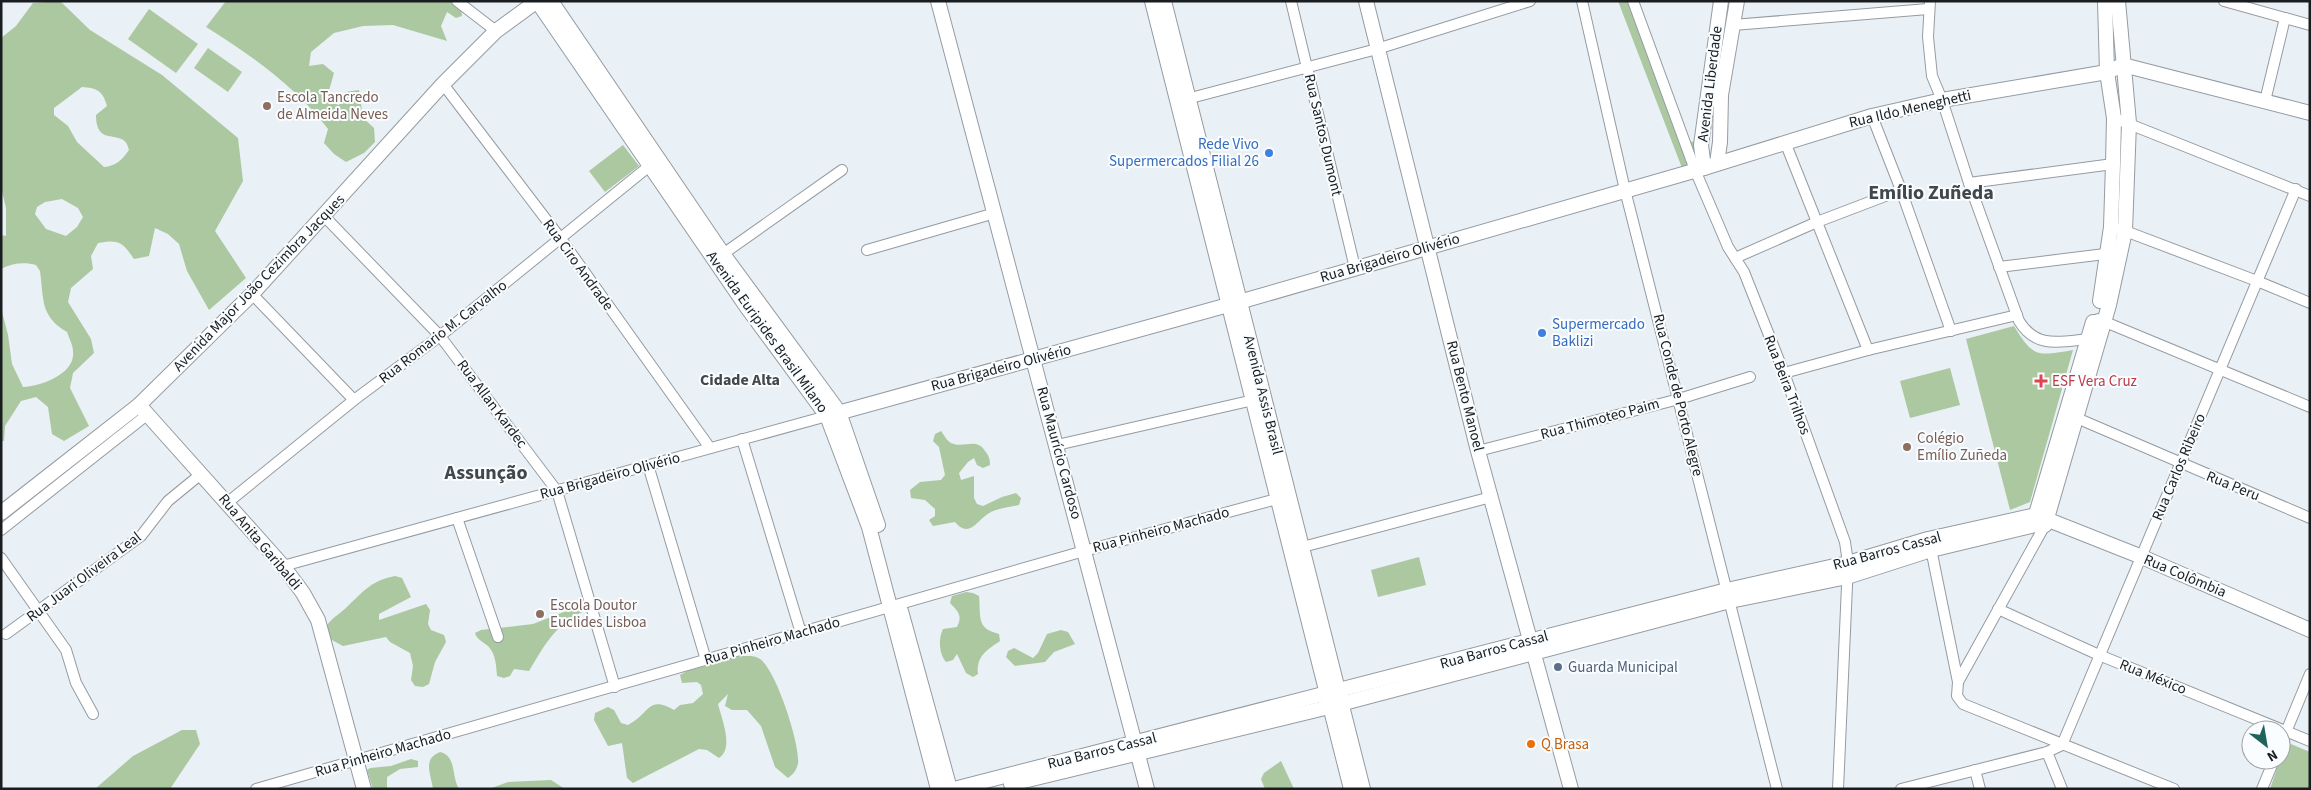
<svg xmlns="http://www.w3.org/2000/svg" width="2311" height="790" viewBox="0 0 2311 790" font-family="'Source Sans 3',sans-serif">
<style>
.green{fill:#abc8a0;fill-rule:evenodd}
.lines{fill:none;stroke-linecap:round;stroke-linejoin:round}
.street-casing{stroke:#959ba1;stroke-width:12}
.secondary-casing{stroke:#959ba1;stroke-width:16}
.street{stroke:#fff;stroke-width:10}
.secondary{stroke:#fff;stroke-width:14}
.education-dot{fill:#8d6e63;stroke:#fafdff;stroke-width:2}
.shop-dot{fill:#3f7fe0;stroke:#fafdff;stroke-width:2}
.health-dot{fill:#e0444e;stroke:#fafdff;stroke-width:2}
.service-dot{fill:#5c6f8a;stroke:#fafdff;stroke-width:2}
.food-dot{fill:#e8710a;stroke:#fafdff;stroke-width:2}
.labels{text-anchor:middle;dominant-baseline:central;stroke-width:4;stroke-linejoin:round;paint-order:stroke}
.street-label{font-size:15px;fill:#1a1d1f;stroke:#fafdff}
.education-label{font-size:15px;fill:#785e54;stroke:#fafdff;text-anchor:start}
.shop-label{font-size:15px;fill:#366cbe;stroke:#fafdff;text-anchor:end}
.health-label{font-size:15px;fill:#be3a42;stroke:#fafdff;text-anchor:start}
.service-label{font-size:15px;fill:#4e5e75;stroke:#fafdff;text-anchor:start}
.food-label{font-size:15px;fill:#c56008;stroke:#fafdff;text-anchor:start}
.neighbourhood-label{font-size:16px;font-weight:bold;fill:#42474c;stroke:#fafdff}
.district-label{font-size:20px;font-weight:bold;fill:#42474c;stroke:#fafdff}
</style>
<rect width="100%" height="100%" fill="#e9f0f6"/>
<g class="green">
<path d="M 60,1 L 90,30 L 162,75 L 238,138 L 243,181 L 215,231 L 246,278 L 209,310 L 187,271 L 179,244 L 168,234 L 155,228 L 149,256 L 134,259 C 123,242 118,239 98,243 L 91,256 L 93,269 L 71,288 L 68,302 L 91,339 L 94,353 L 73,373 L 70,388 L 89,426 L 64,441 L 52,434 L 48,407 L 36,397 L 21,401 L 5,426 L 4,441 L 1,441 L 1,308 L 8,335 L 12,364 L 23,387 C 41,386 76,374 73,351 C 73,345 69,338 67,332 C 40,316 44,300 40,271 L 36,265 C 25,262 11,263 1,269 L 1,235 L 6,236 L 6,208 L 1,187 L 1,38 L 16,26 L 33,3 ZM 82,87 C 97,88 103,91 107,106 L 96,115 C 96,150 125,126 129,150 C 122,160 116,166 104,167 L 77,142 L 68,126 L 54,115 L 54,108 ZM 62,199 L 78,208 L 83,217 L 77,227 L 66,236 L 46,229 L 35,214 L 37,207 L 45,202 Z"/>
<path d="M 226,1 L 449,1 L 461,8 L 462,16 L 456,18 L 447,12 L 441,26 L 447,41 L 393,25 L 363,26 L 334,33 L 311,52 L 309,66 L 323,64 L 334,73 L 326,101 L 339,105 L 345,92 L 359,90 L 363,118 L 374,128 L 375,142 L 364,153 L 346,162 L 334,154 L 324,143 L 328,129 C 296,87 251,55 206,27 Z"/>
<polygon points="1618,1 1637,1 1690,142 1698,141 1699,163 1682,168"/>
<polygon points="149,9 198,44 176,73 128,39"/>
<polygon points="208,48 242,72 228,92 194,68"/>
<polygon points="623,145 639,166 605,192 589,171"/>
<path d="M 2014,326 C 2033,358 2038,356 2073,350 L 2030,502 L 2010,510 L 1966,339 Z"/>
<polygon points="1950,368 1960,405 1910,418 1900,381"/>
<path d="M 941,431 C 944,435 947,441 951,443 C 964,449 976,437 985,451 C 989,456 990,459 990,465 L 983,468 L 977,465 L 974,458 L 968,462 L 959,473 L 961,480 L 974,476 L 974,498 L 977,504 L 983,506 L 1002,497 L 1016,493 L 1021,498 L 1019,505 C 1010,507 999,508 991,512 C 978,518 970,540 955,522 L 933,526 L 929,520 L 935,516 L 935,509 L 925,500 L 911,498 L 910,490 L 920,482 L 941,480 L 945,475 L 939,447 L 933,441 L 935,434 Z"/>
<polygon points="1419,557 1426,585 1378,597 1371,570"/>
<path d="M 395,576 L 402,578 L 411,597 L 379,614 L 379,620 L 426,604 L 430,610 L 428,624 L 431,630 L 444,635 L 446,642 L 435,662 L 429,684 L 423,687 L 415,686 L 411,680 L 413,666 L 410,653 L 390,642 L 386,637 L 343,646 L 330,639 L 327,625 C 333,617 341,613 348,606 C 365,590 371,581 395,576 Z"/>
<path d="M 966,592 L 973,593 L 979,596 C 981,618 976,628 999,634 L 1000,641 C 987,650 976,656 978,674 L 973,677 L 966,673 L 957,654 L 953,660 L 946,662 C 939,654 938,639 943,629 L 957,627 C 963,616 958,611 950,603 L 952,596 Z"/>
<path d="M 579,606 L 582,612 C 554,626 545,645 529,671 L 514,669 L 510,676 L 504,678 L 497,676 C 496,666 496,655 489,647 C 484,642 477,640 475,633 L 481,630 L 533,624 Z"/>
<polygon points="1061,630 1068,632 1075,644 1054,652 1045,662 1015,666 1006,657 1008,651 1014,648 1033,658 1038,653 1047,634"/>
<path d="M 741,656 C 747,656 755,655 760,659 C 776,670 798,739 798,759 C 799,767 794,774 788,778 L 775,767 L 761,726 L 747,710 L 732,710 L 725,706 L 728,694 L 718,704 C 722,720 734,748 719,758 L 707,750 L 699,749 L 633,783 L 627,778 L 622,743 L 608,746 L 594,720 L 595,713 L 608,707 L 614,710 L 621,723 L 628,725 C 651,713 647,695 674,710 L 680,705 L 693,703 L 703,694 L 701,685 L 697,682 L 682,683 L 680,675 L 687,671 Z"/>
<polygon points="182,730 196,730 200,744 170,789 95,789 133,756"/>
<polygon points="2286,742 2310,752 2310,789 2270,789"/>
<path d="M 440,752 C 457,756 451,776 459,789 L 433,789 C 431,774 422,759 440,752 Z"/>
<polygon points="411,759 418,761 418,767 400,769 387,777 387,789 373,789 367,770 370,768 391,766"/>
<polygon points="1281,761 1294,789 1265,789 1261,779 1264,773"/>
<polygon points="551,780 565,789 489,789 508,782"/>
</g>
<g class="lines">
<defs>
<g id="street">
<polyline points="457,1 496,31"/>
<polyline points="1291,1 1355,268"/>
<polyline points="1582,1 1625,190 1777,789"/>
<polyline points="1633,1 1695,170 1728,247 1744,272 1784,373 1845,542 1848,563 1838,789"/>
<path d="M 1930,1 L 1928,37 L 1932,76 L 1942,100 L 1969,183 L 2019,321 C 2036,349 2060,342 2088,339"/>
<polyline points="2224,1 2310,25"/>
<polyline points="1733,25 1928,9"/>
<polyline points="443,84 561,239 710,448"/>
<polyline points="1183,100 1377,49 1530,1"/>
<polyline points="2265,101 2285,18"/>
<polyline points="1872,116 1901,190 1951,331"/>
<polyline points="2114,118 2310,196"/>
<polyline points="1785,142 1868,350"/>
<polyline points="1969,183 2113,164"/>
<polyline points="324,216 440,336 557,491 615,687"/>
<polyline points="2120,229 2257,281 2310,303"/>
<polyline points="867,250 995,213"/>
<polyline points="723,254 842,170"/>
<polyline points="1735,258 1817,222 1901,190"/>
<polyline points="1999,267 2113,253"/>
<polyline points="252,294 354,400"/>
<polyline points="2098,319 2310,407"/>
<polyline points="1784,373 1868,350 2017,315"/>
<polyline points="2072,416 2310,518"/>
<polyline points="742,439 801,633"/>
<polyline points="1057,445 1258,399"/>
<polyline points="1478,451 1679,399 1750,377"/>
<polyline points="648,465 706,660"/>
<polyline points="227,503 354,400 440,336 653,163"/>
<polyline points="457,518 498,637"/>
<polyline points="1,530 148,414"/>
<polyline points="1930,544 1958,682 1957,696 1963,704 2174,789"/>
<polyline points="1295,549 1491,497"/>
<polyline points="1,558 66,650 76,683 93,714"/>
<polyline points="283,566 827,416"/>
<polyline points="1998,609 2099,655 2310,741"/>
<polyline points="6,634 141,536 168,501 201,474"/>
<polyline points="1958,682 2045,525"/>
<polyline points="2281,744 2310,674"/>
<polyline points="2047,752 2062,789"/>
<polyline points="1975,770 1980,789"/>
<polyline points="256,789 1084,551 1284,497"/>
<polyline points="1901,789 2047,752 2062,745 2296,189"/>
<polyline points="2262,789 2274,760"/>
</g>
<g id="secondary">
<polyline points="537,1 746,306 827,416 869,527 938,789"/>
<polyline points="551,1 723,254 839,412 878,525"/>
<polyline points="938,1 1147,789"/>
<polyline points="1152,1 1351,789"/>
<polyline points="1164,1 1363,789"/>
<polyline points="1366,1 1478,451 1571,789"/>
<polyline points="1717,163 1720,142 1721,95 1737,1"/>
<polyline points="1704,168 1701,145 1721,1"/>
<polyline points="2100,301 2111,227 2113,164 2114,118 2107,72 2105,1"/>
<polyline points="139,405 283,566 303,593 318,620 364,789"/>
<polyline points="827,416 1239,302 1704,168 1872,116 1942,100 2107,72 2123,65 2310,113"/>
<polyline points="1,513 139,405 252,294 443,84 496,31 537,1"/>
<polyline points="2035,524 2036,514 2093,322"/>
<polyline points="2045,525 2109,305 2125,231 2129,123 2118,1"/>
<polyline points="901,611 950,789"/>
<polyline points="1011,784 1329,707 1730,601 1847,577 1931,550 2035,525 2045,525"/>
<polyline points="954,789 1727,590 1848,563 1928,539 2036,515 2142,557 2310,630"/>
</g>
</defs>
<use href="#street" class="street-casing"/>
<use href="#secondary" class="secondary-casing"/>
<use href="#street" class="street"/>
<use href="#secondary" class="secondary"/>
</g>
<g class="education-dot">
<circle cx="267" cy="106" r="5"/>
<circle cx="1907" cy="447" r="5"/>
<circle cx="540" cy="614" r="5"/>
</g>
<g class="shop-dot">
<circle cx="1269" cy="153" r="5"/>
<circle cx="1542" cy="333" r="5"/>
</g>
<path class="health-dot" d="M2038.5 373.5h5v5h5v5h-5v5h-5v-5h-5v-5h5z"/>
<circle class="service-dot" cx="1558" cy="667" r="5"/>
<circle class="food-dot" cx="1531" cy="744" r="5"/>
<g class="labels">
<g class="street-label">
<text transform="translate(1710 84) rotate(-83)">Avenida Liberdade</text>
<text transform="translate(1910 109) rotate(-13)">Rua Ildo Meneghetti</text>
<text transform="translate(1323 135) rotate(77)">Rua Santos Dumont</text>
<text transform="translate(1390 258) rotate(-16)">Rua Brigadeiro Olivério</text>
<text transform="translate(578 265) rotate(54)">Rua Ciro Andrade</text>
<text transform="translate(259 283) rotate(-46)">Avenida Major João Cezimbra Jacques</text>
<text transform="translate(443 332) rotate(-38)">Rua Romario M. Carvalho</text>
<text transform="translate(767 332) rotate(54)">Avenida Euripides Brasil Milano</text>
<text transform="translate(1001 368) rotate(-15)">Rua Brigadeiro Olivério</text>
<text transform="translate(1787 385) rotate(69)">Rua Beira Trilhos</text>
<text transform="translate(1263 395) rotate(76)">Avenida Assis Brasil</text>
<text transform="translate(1678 395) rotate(76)">Rua Conde de Porto Alegre</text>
<text transform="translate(1465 396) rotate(76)">Rua Bento Manoel</text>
<text transform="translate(492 404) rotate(53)">Rua Allan Kardec</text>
<text transform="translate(1600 419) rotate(-15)">Rua Thimoteo Paim</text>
<text transform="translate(1059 453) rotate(75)">Rua Maurício Cardoso</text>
<text transform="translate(2179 467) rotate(-67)">Rua Carlos Ribeiro</text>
<text transform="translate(610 476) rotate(-15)">Rua Brigadeiro Olivério</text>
<text transform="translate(2233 486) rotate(22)">Rua Peru</text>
<text transform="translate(1161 530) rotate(-15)">Rua Pinheiro Machado</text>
<text transform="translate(260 542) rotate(50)">Rua Anita Garibaldi</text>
<text transform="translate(1887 551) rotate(-15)">Rua Barros Cassal</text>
<text transform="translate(2185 576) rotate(23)">Rua Colômbia</text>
<text transform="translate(84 577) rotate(-37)">Rua Juari Oliveira Leal</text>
<text transform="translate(772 641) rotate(-16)">Rua Pinheiro Machado</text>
<text transform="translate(1494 650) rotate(-15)">Rua Barros Cassal</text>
<text transform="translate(2153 677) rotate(22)">Rua México</text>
<text transform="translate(1102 751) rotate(-14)">Rua Barros Cassal</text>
<text transform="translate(383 753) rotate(-16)">Rua Pinheiro Machado</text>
</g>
<g class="education-label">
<text x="277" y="97">Escola Tancredo<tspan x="277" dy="17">de Almeida Neves</tspan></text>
<text x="1917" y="438">Colégio<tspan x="1917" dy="17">Emílio Zuñeda</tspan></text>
<text x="550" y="605">Escola Doutor<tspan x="550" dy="17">Euclides Lisboa</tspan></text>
</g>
<g class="shop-label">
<text x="1259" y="144">Rede Vivo<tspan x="1259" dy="17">Supermercados Filial 26</tspan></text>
<text x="1552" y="324" text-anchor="start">Supermercado<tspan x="1552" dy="17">Baklizi</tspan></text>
</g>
<g class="health-label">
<text x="2052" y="381">ESF Vera Cruz</text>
</g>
<g class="service-label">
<text x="1568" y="667">Guarda Municipal</text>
</g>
<g class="food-label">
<text x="1541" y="744">Q Brasa</text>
</g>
<g class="neighbourhood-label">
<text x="740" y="380">Cidade Alta</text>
</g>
<g class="district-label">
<text x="1931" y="193">Emílio Zuñeda</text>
<text x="486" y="473">Assunção</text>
</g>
</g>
<rect width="2311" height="790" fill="none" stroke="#1a1d1f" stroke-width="5"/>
<g transform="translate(2266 745) rotate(149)"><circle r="24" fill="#fafdff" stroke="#a0a3a5"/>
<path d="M0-4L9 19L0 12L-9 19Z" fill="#1d6459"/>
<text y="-8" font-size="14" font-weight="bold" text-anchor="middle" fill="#1a1d1f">N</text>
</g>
</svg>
